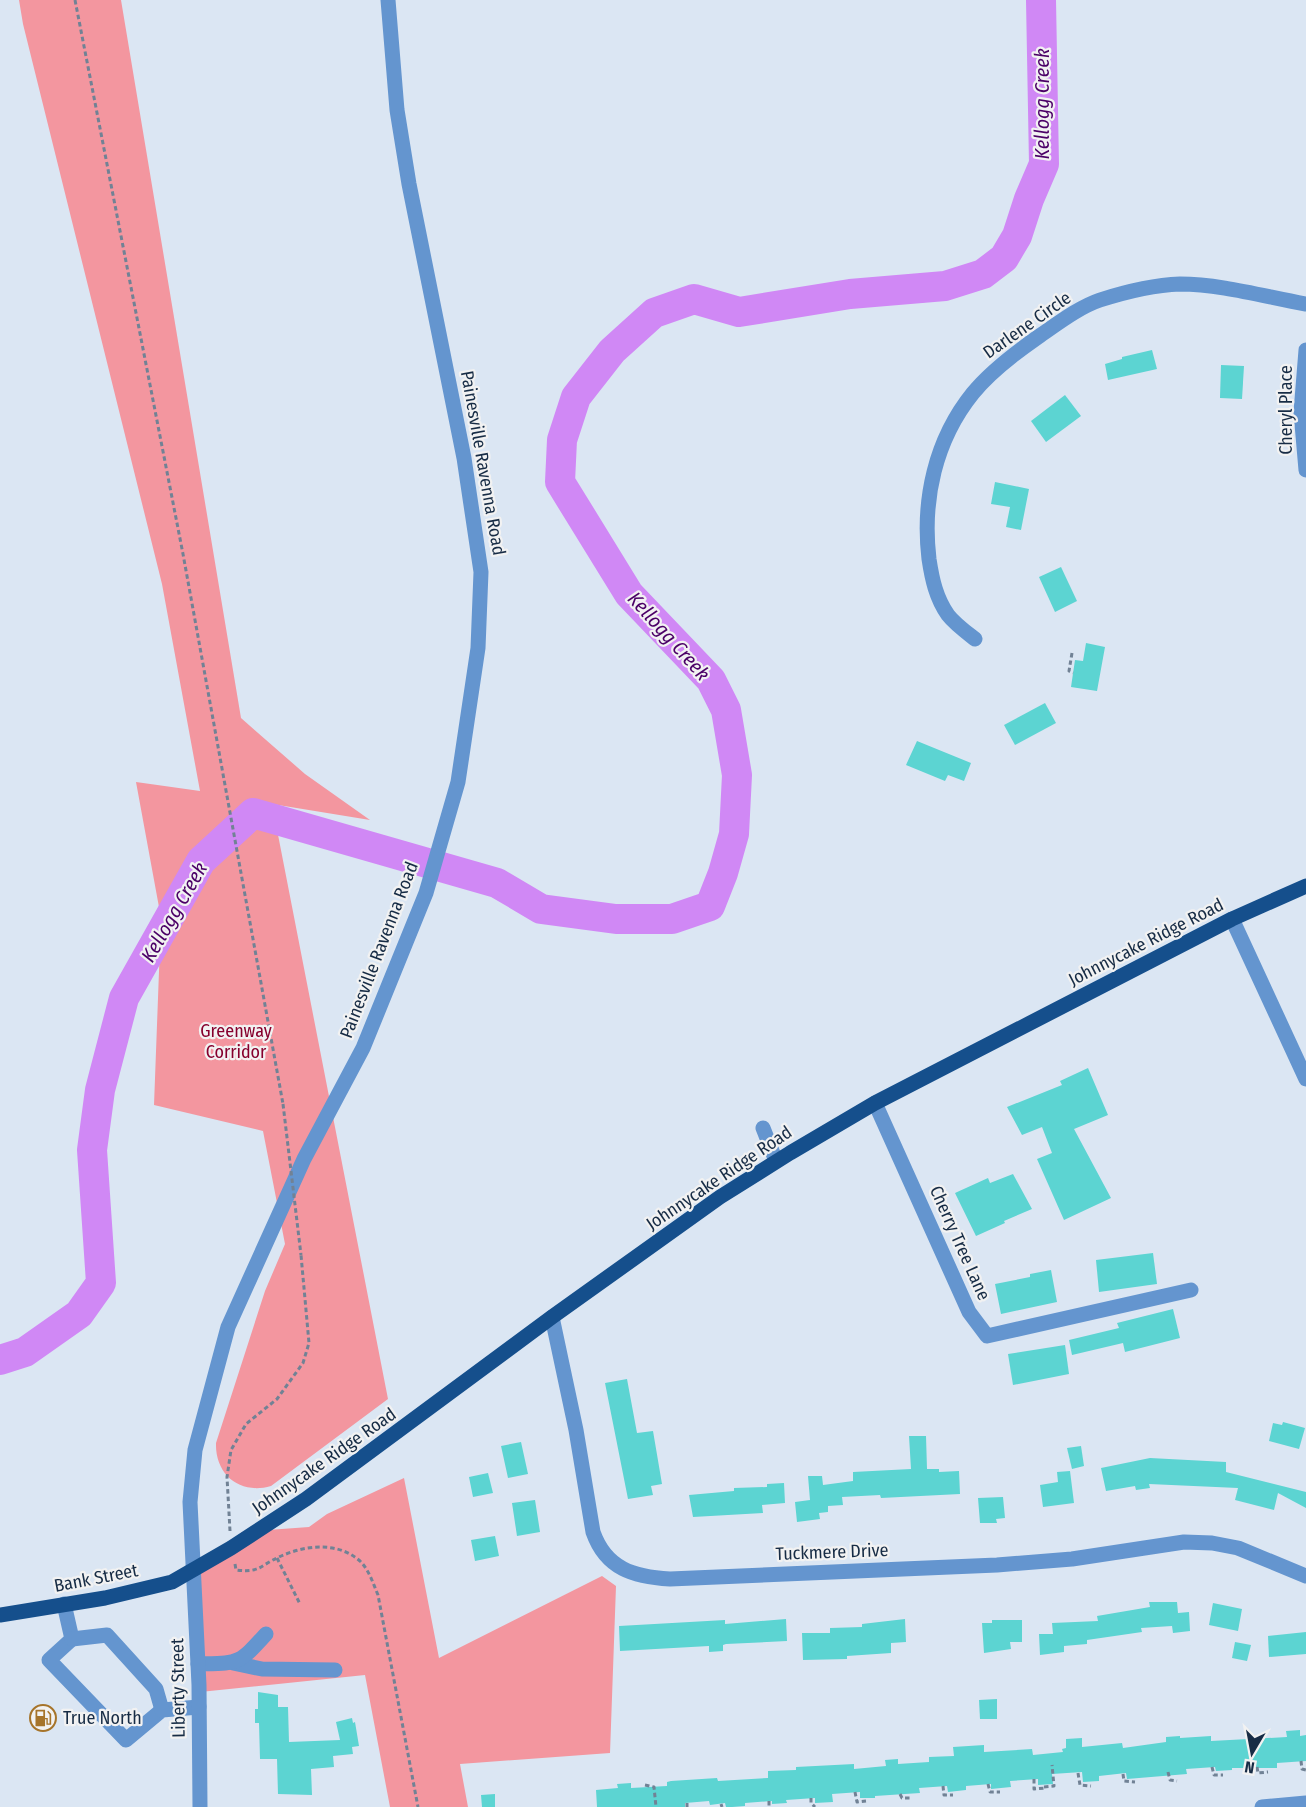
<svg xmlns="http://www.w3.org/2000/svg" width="1306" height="1807" viewBox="0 0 1306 1807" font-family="'Fira Sans Condensed',sans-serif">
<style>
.green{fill:#f3969f}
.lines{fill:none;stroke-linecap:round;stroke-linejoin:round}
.river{stroke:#d088f5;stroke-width:30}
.building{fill:#5cd4d2}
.path{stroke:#718295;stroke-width:3;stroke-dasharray:4.5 3;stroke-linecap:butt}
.minor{stroke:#6495cf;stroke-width:15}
.major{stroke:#154f8c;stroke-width:15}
.path-bridge{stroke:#718295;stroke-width:3;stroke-dasharray:4.5 3;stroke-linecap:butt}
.labels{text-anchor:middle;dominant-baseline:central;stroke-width:4.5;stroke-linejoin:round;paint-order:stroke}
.street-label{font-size:18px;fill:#172c45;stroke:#f2f2f2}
.park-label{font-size:18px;fill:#86002d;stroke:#f2f2f2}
.poi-label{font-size:18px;fill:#172c45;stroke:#f2f2f2;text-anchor:start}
.water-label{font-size:20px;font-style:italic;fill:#4b0067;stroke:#f2f2f2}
</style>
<rect width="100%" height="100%" fill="#dbe6f3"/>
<g class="green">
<path d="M 19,0 L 121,0 L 241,718 L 305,774 L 370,820 L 272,804 L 388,1399 L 271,1486 C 240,1495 215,1475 216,1443 L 265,1291 L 285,1244 L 263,1131 L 154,1105 L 161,918 L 136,782 L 200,791 L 162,584 L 23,24 Z"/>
<polygon points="404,1478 439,1658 602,1576 616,1586 610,1753 460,1764 468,1807 390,1807 365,1675 200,1692 201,1571 242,1532 309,1527 327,1514"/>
</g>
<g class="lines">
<polyline class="river" points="0,1360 25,1352 79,1314 101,1283 92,1150 100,1090 124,998 201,861 253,813 497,883 541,909 616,919 672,919 710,906 723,873 734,834 737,775 726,710 711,680 629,594 560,482 562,440 576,397 612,351 654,313 694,299 739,312 850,294 945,286 983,274 1004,258 1017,236 1029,199 1044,164 1041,0"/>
</g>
<g class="building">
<polygon points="1152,350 1157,369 1108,380 1105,364 1122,359 1122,357"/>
<polygon points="1221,365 1244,366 1242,399 1220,398"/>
<polygon points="1065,395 1081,416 1046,442 1031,421"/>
<polygon points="995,482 1029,489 1021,530 1006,527 1010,507 991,504"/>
<polygon points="1061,567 1077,601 1055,612 1039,577"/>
<polygon points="1086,643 1105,647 1097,691 1071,687 1075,660 1083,661"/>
<polygon points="1045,703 1056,723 1015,745 1004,725"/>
<polygon points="917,741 971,763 964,781 948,775 945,781 906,765"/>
<polygon points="1088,1068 1108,1115 1074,1129 1111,1198 1064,1220 1037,1159 1052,1153 1042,1127 1022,1135 1007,1107 1062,1085 1060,1081"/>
<polygon points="1013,1174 1032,1209 1004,1221 1005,1223 976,1236 955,1193 988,1178 990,1183"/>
<polygon points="1153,1253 1157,1284 1099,1292 1096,1260"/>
<polygon points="1051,1270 1057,1302 1001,1314 995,1284 1030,1277 1030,1274"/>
<polygon points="1173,1309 1180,1338 1125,1352 1123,1343 1072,1355 1069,1340 1119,1328 1117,1323"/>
<polygon points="1065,1345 1069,1374 1013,1385 1008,1354"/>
<polygon points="627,1379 637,1433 653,1431 662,1484 651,1486 653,1495 628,1499 605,1383"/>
<polygon points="1283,1422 1305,1428 1299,1449 1269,1441 1273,1423 1282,1425"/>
<polygon points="909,1436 926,1436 927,1469 939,1469 939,1472 959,1471 960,1494 881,1498 880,1495 842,1497 843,1505 828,1506 828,1512 819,1513 820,1519 797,1522 795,1502 810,1500 808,1476 822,1476 823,1485 853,1481 853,1472 911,1469"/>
<polygon points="521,1442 528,1474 508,1478 501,1446"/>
<polygon points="1081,1446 1084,1466 1072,1469 1067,1448"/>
<polygon points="1150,1458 1226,1462 1226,1472 1306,1492 1306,1508 1278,1493 1274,1510 1235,1500 1238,1488 1149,1484 1150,1488 1136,1490 1135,1486 1106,1491 1101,1468"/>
<polygon points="1070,1471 1074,1503 1043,1507 1040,1485 1058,1482 1057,1472"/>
<polygon points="488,1473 493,1493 473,1497 469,1477"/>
<polygon points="784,1483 785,1503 762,1505 763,1513 693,1517 689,1495 734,1491 734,1488 767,1487 767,1484"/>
<polygon points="1003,1497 1005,1518 996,1519 997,1523 980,1523 978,1498"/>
<polygon points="535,1500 540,1532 517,1536 512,1503"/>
<polygon points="495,1536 499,1556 475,1561 471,1540"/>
<polygon points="1149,1602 1177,1602 1178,1613 1189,1612 1190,1631 1173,1633 1172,1626 1141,1628 1142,1632 1087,1640 1087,1644 1064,1646 1064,1652 1040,1655 1039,1634 1053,1634 1052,1623 1098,1621 1097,1616 1150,1607"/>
<polygon points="1213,1603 1242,1609 1238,1631 1209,1625"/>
<polygon points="786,1619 787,1641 726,1644 723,1645 723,1651 709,1652 709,1646 620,1651 619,1626 725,1620 725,1624"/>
<polygon points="905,1619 906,1642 891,1643 891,1653 847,1656 847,1659 803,1660 802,1633 830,1633 830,1628 862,1627 862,1624"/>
<polygon points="992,1620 1022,1620 1022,1642 1010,1642 1011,1649 984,1653 982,1623 992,1623"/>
<polygon points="1306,1632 1306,1654 1269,1657 1268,1636"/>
<polygon points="1235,1642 1251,1645 1247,1661 1232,1658"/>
<polygon points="258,1692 278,1695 278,1707 288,1707 289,1742 340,1740 336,1722 352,1718 353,1723 355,1722 359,1746 352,1747 353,1754 333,1756 334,1767 311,1769 312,1795 278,1794 277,1759 260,1759 259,1723 255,1723 255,1709 258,1709"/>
<polygon points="997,1699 997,1719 980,1719 979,1700"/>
<polygon points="1300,1730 1300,1736 1306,1735 1306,1761 1277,1763 1277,1768 1232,1768 1232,1770 1216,1771 1215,1767 1186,1769 1187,1774 1127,1779 1126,1773 1099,1776 1099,1781 1083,1782 1082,1772 1052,1774 1053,1784 1038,1785 1038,1779 1010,1781 1011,1787 991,1789 991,1784 966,1786 966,1790 948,1792 947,1786 919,1788 920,1793 875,1796 875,1798 860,1798 860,1792 832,1794 833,1802 815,1803 815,1798 786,1800 787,1803 772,1804 772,1801 745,1803 745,1806 732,1807 726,1807 725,1803 710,1805 709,1801 685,1803 685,1807 597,1807 596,1790 618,1788 617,1784 631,1783 631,1788 667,1786 667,1782 671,1781 717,1778 718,1781 768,1778 768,1771 796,1770 796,1767 854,1764 854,1769 886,1766 885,1760 898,1759 898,1764 929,1762 929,1757 954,1756 953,1747 984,1745 984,1752 1032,1749 1033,1755 1063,1752 1062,1749 1066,1748 1066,1739 1082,1738 1082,1747 1122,1743 1123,1748 1166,1742 1166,1737 1180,1736 1180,1738 1211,1736 1211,1741 1287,1737 1286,1731"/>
<polygon points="495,1794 495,1807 482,1807 481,1795"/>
</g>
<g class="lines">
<g class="path">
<polyline points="75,0 183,554 283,1104"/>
<polyline points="1072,653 1069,671 1073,673"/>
<polyline points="230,1531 227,1477 231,1450 246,1424 277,1399 303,1363 309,1343 301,1255"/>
<polyline points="277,1558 300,1604"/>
<path d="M 235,1564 L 236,1570 C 260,1573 259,1566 279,1557 C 305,1545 337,1541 360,1561 C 369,1570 373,1583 378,1595 L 418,1807"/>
<polyline points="1301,1761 1302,1769 1306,1770"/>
<polyline points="1212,1767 1214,1775 1223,1775"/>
<polyline points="1257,1767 1258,1773 1268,1772"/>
<polyline points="1168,1772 1170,1780 1177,1781"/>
<polyline points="1078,1773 1080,1785 1091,1786"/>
<polyline points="1123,1774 1124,1781 1135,1782"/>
<polyline points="1034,1779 1034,1789 1045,1788"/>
<polyline points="988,1784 990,1792 1000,1792"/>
<polyline points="645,1785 654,1787 656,1807"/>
<polyline points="943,1786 944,1795 953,1795"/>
<polyline points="1044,1787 1054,1786 1052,1765"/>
<polyline points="855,1792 857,1802 866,1801"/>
<polyline points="900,1794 902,1798 911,1798"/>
<polyline points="811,1798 811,1803 815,1807"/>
<polyline points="769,1801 769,1807"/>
<polyline points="687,1803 687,1807"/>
<polyline points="721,1804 722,1807"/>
</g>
<g class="minor">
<polyline points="1306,350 1301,412 1306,470"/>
<path d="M 975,639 C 966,632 955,624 948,615 C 936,598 932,579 929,559 C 922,500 935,440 973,393 C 991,371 1015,353 1038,337 C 1057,324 1079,307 1100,300 C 1125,292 1154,285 1180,284 C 1221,284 1266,297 1306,304"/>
<polyline points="1232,919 1306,1079"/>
<polyline points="875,1103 969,1312 987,1336 1191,1290"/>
<polyline points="763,1128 776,1161"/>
<path d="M 552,1317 L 576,1430 L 593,1532 C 606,1569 634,1577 670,1579 L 997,1565 L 1072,1559 L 1184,1542 L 1212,1543 L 1238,1548 L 1306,1576"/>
<polyline points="64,1604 72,1639 49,1660 126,1740 162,1710 199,1707"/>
<polyline points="72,1639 107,1635 156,1689 162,1710"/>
<polyline points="233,1663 262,1669 335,1670"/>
<path d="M 198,1664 C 239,1663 238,1665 266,1634"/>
<polyline points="200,1807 199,1685 190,1502 195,1450 228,1327 304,1159 363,1048 426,893 458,782 478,648 481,572 464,458 409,184 397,110 388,0"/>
<polyline points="1262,1807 1306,1803"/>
</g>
<polyline class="major" points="0,1615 105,1598 172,1582 231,1548 306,1499 552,1317 720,1197 790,1153 875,1103 1232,919 1306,886"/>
<polyline class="path-bridge" points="283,1104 301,1255"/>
</g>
<defs>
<symbol id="fuel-ring" viewBox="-11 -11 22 22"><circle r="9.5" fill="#f2f2f2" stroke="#a6742a" stroke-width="1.5"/><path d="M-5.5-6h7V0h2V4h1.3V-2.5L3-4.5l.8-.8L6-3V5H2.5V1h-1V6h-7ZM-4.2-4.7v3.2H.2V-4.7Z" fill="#a6742a"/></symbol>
</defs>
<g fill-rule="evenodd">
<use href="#fuel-ring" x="28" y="1703" width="30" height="30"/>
</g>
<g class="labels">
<g class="street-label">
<text transform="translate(1027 325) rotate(-35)">Darlene Circle</text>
<text transform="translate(1286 410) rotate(-90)">Cheryl Place</text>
<text transform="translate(483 463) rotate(80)">Painesville Ravenna Road</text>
<text transform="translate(1146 942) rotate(-27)">Johnnycake Ridge Road</text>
<text transform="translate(379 950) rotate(-69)">Painesville Ravenna Road</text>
<text transform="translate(719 1178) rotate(-34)">Johnnycake Ridge Road</text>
<text transform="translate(960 1243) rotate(66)">Cherry Tree Lane</text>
<text transform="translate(324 1461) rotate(-35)">Johnnycake Ridge Road</text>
<text transform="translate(832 1552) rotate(-2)">Tuckmere Drive</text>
<text transform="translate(96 1578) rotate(-11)">Bank Street</text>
<text transform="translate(178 1688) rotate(-91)">Liberty Street</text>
</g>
<g class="park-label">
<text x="236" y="1031">Greenway<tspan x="236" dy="21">Corridor</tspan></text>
</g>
<g class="poi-label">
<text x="63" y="1718">True North</text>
</g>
<g class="water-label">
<text transform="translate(1042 104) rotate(-90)">Kellogg Creek</text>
<text transform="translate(669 636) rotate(48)">Kellogg Creek</text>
<text transform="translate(174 912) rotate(-60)">Kellogg Creek</text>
</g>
</g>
<g transform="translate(1252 1753) rotate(190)" stroke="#f2f2f2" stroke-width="4.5" paint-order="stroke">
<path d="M0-4.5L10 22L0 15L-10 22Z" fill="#172c45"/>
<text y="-9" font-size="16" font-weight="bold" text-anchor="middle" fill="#172c45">N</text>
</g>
</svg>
